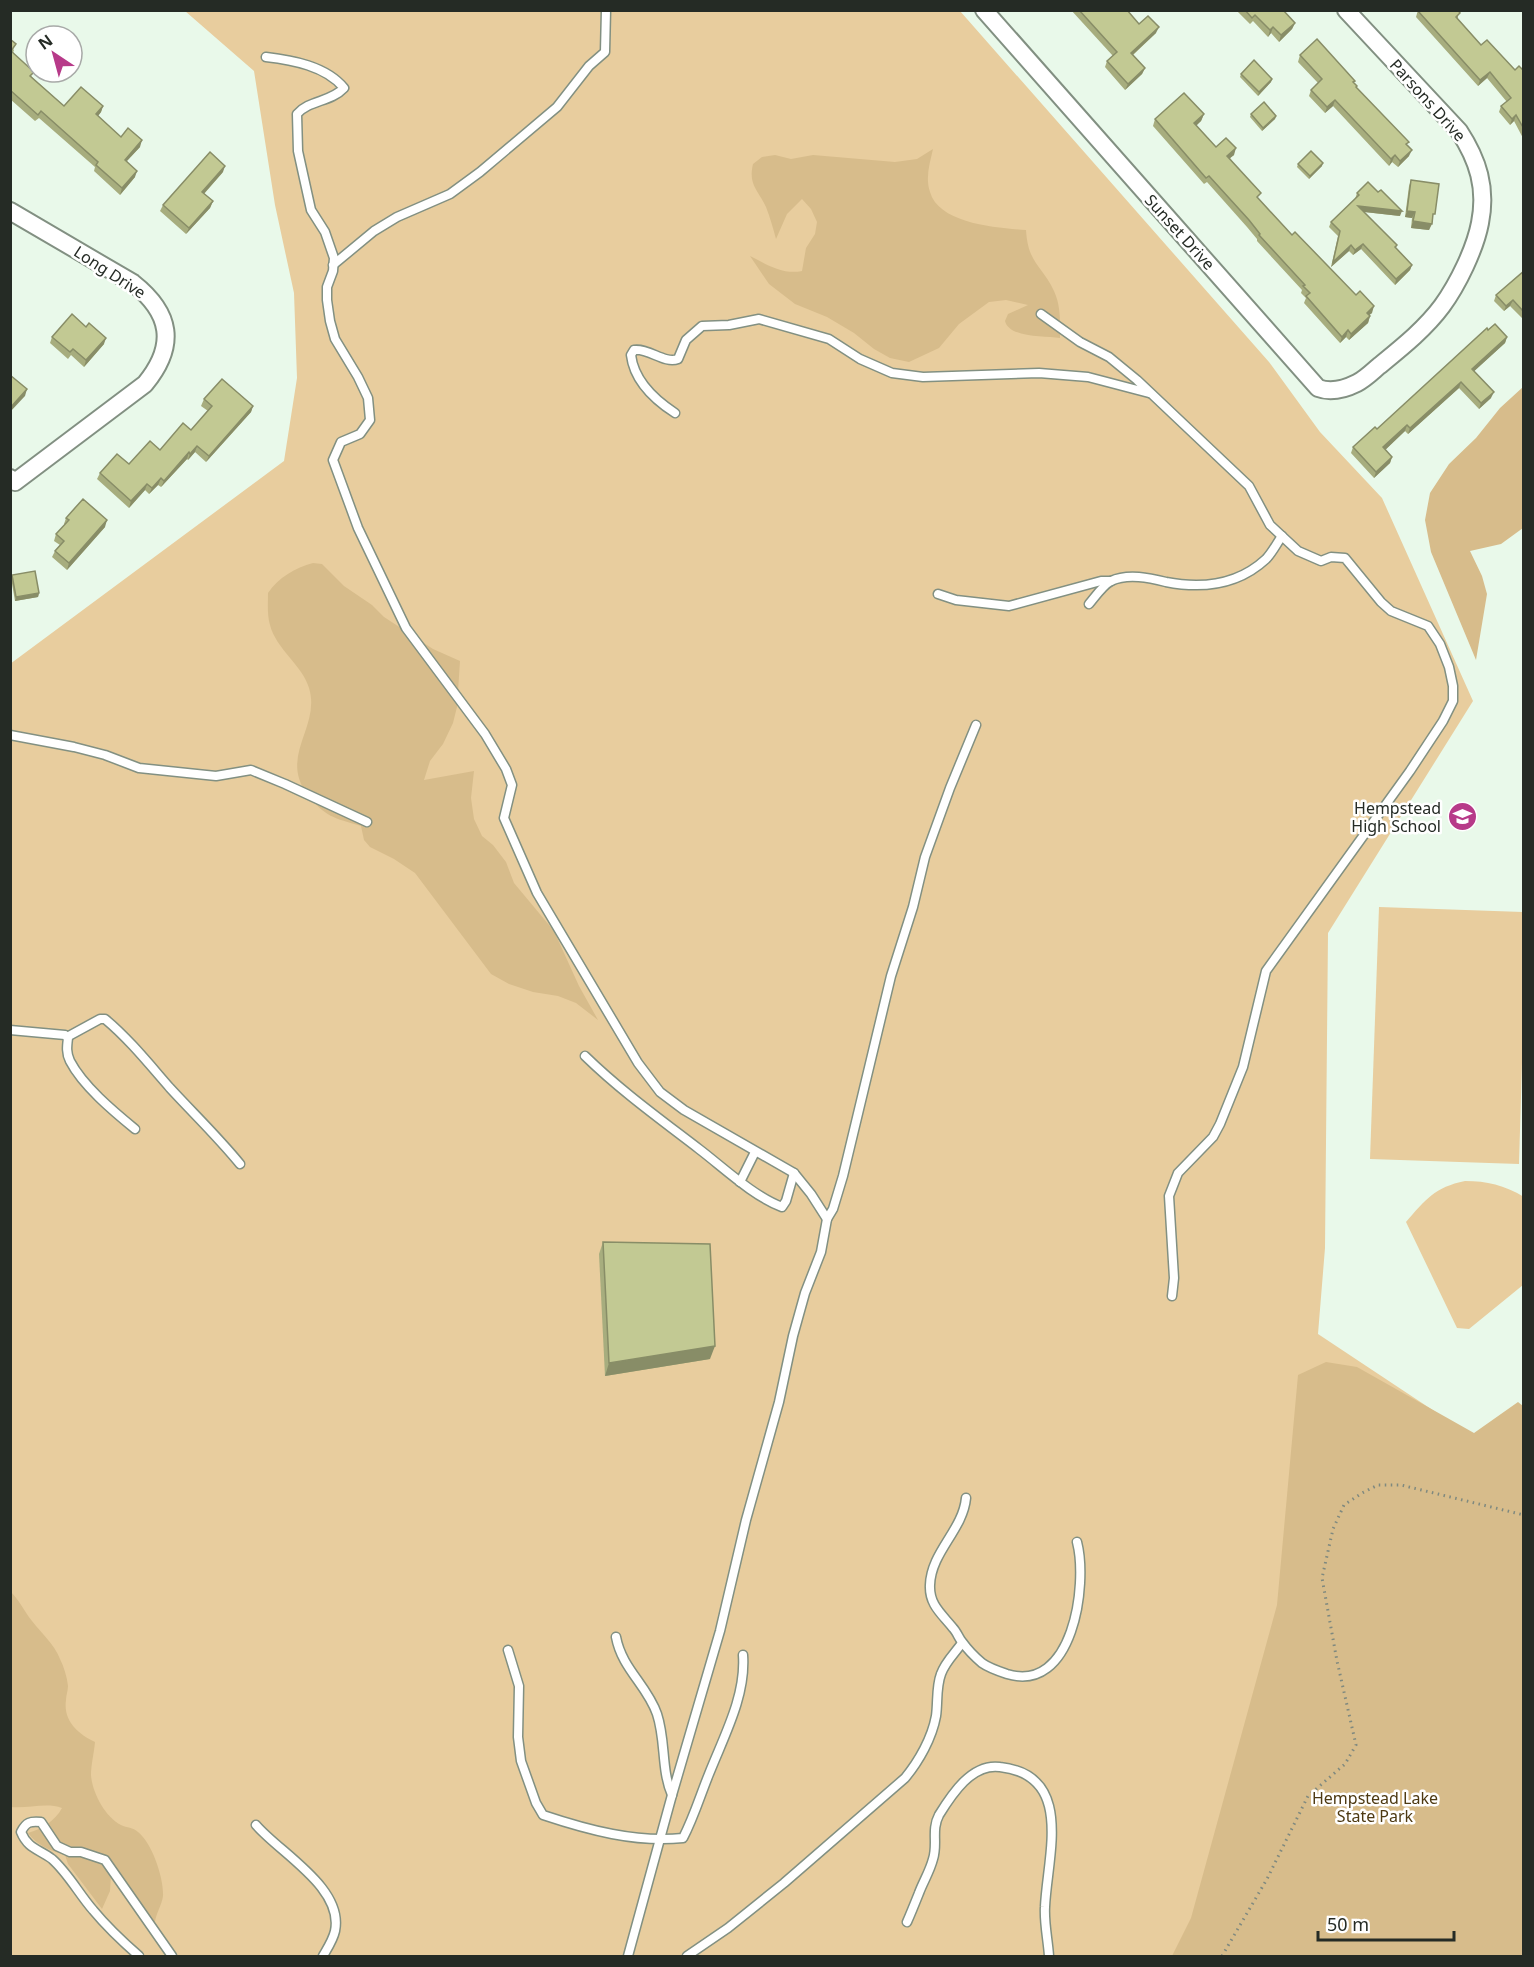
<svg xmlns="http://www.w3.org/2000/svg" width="1534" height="1967" viewBox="0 0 1534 1967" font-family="'Noto Sans',sans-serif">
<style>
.green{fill:#e8cd9e}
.forest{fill:#d7bc8b}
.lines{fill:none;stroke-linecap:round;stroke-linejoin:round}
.lane-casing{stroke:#829082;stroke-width:11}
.street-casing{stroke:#829082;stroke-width:20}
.path{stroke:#7f897f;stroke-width:3;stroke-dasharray:1.5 4.5;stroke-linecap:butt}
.lane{stroke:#fff;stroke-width:8}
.street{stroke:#fff;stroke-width:16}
.wall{fill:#a7ad7e}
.shaded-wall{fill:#888d67}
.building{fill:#c2c993;stroke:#888d67;stroke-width:1.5}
.labels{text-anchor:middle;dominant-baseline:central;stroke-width:5;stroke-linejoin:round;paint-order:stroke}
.street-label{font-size:16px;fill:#252b25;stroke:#fff}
.poi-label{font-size:16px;fill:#252b25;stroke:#fff;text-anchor:end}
.park-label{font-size:16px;fill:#4d3912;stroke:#fff}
</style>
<rect width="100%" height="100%" fill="#e9f9ea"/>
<g class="green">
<polygon points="185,11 960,11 1269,362 1320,432 1382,498 1473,701 1328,933 1325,1248 1318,1334 1523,1470 1523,1956 13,1956 10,1953 10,664 284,461 297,378 294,293 275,205 254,71"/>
<polygon points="1379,907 1523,912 1523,1029 1519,1164 1370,1159"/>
<path d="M 1465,1181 C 1487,1181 1504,1185 1524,1197 L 1523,1285 L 1469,1329 L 1457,1328 L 1406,1222 C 1425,1200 1435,1187 1465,1181 Z"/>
</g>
<g class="forest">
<path d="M 933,149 C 930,163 925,177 930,192 C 939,224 998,228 1026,230 C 1028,264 1042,265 1054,291 C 1061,306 1060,322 1060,338 C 1045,336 1009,338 1005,321 L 1008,314 L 1028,305 L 1006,300 L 989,302 L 959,324 L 939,348 L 909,362 L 890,358 L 874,349 L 854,333 L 827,317 L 795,304 L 769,284 L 750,256 C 766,264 783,275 802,271 L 806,248 L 815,234 L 817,222 L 811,209 L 802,199 L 787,214 L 776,239 C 773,228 770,217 766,207 C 758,190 748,185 753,164 L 762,157 L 775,155 L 791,159 L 813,155 L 895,162 L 917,159 Z"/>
<polygon points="1523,387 1523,528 1501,544 1470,551 1482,576 1487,594 1476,660 1431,552 1425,520 1430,493 1449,464 1476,438 1500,408"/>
<path d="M 313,563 L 322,564 L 344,586 L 372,605 L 384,617 L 433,649 L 460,661 L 457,707 L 453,723 L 443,744 L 430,761 L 424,780 L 474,771 L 471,798 L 474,819 L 482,836 L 493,845 L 506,862 L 514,883 L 554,931 L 579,986 L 598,1020 L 576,1003 L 558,996 L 533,992 L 509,984 L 491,974 L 415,873 L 394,859 L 370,847 L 364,840 L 361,826 C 334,818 325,817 307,794 C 279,755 321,727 309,688 C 303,666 276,649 270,625 C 267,615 268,603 268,593 C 279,577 295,568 313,563 Z"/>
<polygon points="1326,1362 1357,1367 1474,1433 1518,1402 1523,1406 1523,1956 1172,1956 1191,1918 1277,1605 1298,1375"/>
<path d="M 10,1591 C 20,1601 24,1611 32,1621 C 42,1634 54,1644 60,1659 C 64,1667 67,1677 68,1686 C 68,1691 66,1695 66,1700 C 63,1721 78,1734 95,1742 C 94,1753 91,1765 91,1775 C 92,1792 105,1817 121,1825 C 127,1828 133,1827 138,1832 C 152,1843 164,1878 163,1896 C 162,1905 156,1913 155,1922 C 135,1912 121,1894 111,1875 L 110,1891 L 102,1909 L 68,1864 L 65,1855 C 49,1850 38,1846 28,1833 C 42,1829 55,1821 62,1808 C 46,1802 27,1809 11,1807 Z"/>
</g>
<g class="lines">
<defs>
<g id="lane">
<path d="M 266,57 C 292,60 326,66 344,88 C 331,102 309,100 297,114 L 298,151 L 311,210 L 325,232 L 334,258 L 333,271 L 327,287 L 327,300 L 330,321 L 335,339 L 358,377 L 368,398 L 370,420 L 360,434 L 341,442 L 333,460 L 358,528 L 406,628 L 485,734 L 506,769 L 512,785 L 504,818 L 537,893 L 638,1063 L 660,1092 L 684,1110 L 794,1173 L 811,1194 L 827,1219"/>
<polyline points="333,265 374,231 397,217 450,194 480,172 557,107 589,66 605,52 606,10"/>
<polyline points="1041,314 1080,342 1109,357 1137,380 1249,486 1270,525 1298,551 1321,561 1331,557 1345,558 1381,602 1391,611 1428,626 1440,644 1449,667 1453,686 1453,701 1443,721 1410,771 1266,971 1243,1067 1220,1124 1213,1137 1178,1173 1169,1196 1174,1278 1172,1296"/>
<path d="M 675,413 C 655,400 634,380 631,355 L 634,350 C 649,348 664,364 678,359 L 686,340 L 702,326 L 729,325 L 759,319 L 829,339 L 860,359 L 892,373 L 923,377 L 1039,373 L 1088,377 L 1149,393"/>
<polyline points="938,594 956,600 1009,606 1101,581 1111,581"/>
<path d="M 1089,604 C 1095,597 1103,585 1111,581 C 1128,573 1150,578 1166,582 C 1202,589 1238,585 1266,559 C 1272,553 1277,543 1282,536"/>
<polyline points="10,735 74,747 105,755 139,768 216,776 251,770 285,784 367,822"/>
<path d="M 10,1030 L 65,1035 L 68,1038 C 67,1046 66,1053 70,1061 C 83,1086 113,1111 135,1129"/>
<path d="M 67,1037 L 100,1019 L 105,1019 C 129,1039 149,1064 170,1088 C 193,1113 218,1137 240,1164"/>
<path d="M 585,1056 C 621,1091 660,1119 699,1149 C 724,1168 753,1196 782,1207 L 786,1201 L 794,1173"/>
<polyline points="740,1182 755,1152"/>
<path d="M 966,1498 C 963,1530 931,1552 930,1585 C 929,1605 942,1614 953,1628 C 957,1632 959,1639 963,1643 C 968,1650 975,1657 982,1663 C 989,1668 998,1671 1007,1674 C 1073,1694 1088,1585 1077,1542"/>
<path d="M 616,1637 C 622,1669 647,1685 657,1714 C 666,1741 661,1770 672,1795"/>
<path d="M 508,1650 L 519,1686 L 518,1737 L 521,1761 L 536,1803 L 543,1815 C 588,1830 636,1843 683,1838 C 694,1817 700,1796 709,1774 C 724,1736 746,1696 743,1655"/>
<path d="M 256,1825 C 280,1853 344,1888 335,1931 C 333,1940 327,1949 323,1956"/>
<path d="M 907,1922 C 911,1913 915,1903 919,1893 C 923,1882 930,1871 933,1859 C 938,1844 931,1830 939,1815 C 952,1794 972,1763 1000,1767 C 1075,1775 1047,1857 1045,1907 C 1044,1923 1048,1940 1049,1956"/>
<path d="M 139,1956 C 123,1942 107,1927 93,1910 C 79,1894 68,1873 52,1859 C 39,1849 28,1849 21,1832 C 26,1822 30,1821 41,1822 L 57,1846 L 70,1852 L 81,1852 L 105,1860 L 172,1956"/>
<polyline points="628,1956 672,1795 720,1631 746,1520 779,1402 793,1336 805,1293 821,1252 827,1219 833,1209 843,1176 891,976 913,907 925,857 950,788 976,725"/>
<path d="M 687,1956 L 728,1928 L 784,1883 L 905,1778 C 919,1761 932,1738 936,1716 C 938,1702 936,1687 941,1674 C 945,1662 955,1653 962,1643"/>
</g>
<g id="street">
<path d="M 984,10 L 1318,388 C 1331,393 1345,389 1357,383 C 1365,379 1372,372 1379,366 C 1401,348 1425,329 1442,306 C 1458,284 1475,249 1480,223 C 1487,188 1478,160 1459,131 L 1346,10"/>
<path d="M 10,211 L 133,283 C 171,313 177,345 145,384 L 15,482 L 10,478"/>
</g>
</defs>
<use href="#lane" class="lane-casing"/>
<use href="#street" class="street-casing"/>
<polyline class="path" points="1222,1956 1267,1879 1308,1796 1345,1764 1356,1745 1337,1661 1322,1578 1333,1529 1344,1505 1362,1493 1378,1485 1401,1485 1524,1515"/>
<use href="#lane" class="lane"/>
<use href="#street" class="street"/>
</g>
<g class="wall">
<polygon points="1071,10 1127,10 1139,24 1156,33 1133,55 1145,68 1142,74 1125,90 1105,67 1107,61 1113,56"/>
<polygon points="1236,10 1283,10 1295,23 1292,29 1279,42 1271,33 1268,37 1253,21 1250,24"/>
<polygon points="1418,10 1458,10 1458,19 1481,45 1515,70 1524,71 1524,140 1514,121 1510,125 1499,112 1501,106 1507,102 1487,78 1478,86 1416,17"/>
<polygon points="10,39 14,51 13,52 32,77 64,106 103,106 101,112 98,116 121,137 140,147 127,161 135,177 120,195 94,171 95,167 39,118 35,121 10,99"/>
<polygon points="1300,55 1354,83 1356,88 1407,145 1409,156 1398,167 1392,162 1389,166 1333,106 1325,113 1309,96 1311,90 1318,83 1298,62"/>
<polygon points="1241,74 1272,79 1271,82 1258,96 1240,77"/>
<polygon points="1204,114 1201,121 1196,125 1216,147 1234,155 1230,158 1259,199 1292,235 1372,313 1369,315 1370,316 1368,323 1349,340 1346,337 1340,343 1304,303 1306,298 1301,293 1302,290 1257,241 1257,239 1247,227 1207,182 1204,184 1153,126 1155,119"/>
<polygon points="1251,114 1276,116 1275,119 1262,131 1250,117"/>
<polygon points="1298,164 1322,166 1309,179 1297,167"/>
<polygon points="223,172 204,194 213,201 210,208 186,234 160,211 163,205"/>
<polygon points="1411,180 1433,221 1432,221 1429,230 1411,228 1412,218 1405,217 1409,186"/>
<polygon points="1357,193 1400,216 1364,212 1397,245 1396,248 1412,265 1410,270 1395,285 1361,249 1353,255 1349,251 1331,267 1338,236 1329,227 1331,222 1355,199"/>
<polygon points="1524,271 1524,320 1510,306 1504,311 1494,301 1496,295"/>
<polygon points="1488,330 1507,337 1505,343 1474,371 1491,398 1479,409 1459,388 1408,434 1405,431 1385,450 1392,457 1390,463 1374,478 1351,453 1353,447 1377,429"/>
<polygon points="52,337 104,344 84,367 71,355 68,359 50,343"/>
<polygon points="204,399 253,406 251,412 206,462 195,452 188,460 187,459 161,487 158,485 149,494 145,490 129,508 97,479 100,473 129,464 160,450 191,430 208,411 201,406"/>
<polygon points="66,518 105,527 67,570 52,557 55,551 60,545 54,541 56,534 65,525 64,524"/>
<polygon points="12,575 39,593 38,597 15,601 11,578"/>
<polygon points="603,1242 710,1359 605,1376 599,1254"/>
</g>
<g class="shaded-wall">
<polygon points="1295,23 1292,29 1279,42 1281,35"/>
<polygon points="1159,27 1156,33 1128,59 1131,53"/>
<polygon points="1273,27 1271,33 1268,37 1270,30"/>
<polygon points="1145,68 1142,74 1125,90 1128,84"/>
<polygon points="1490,72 1487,78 1478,86 1480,80"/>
<polygon points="1272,79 1271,82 1258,96 1259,92"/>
<polygon points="1335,100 1333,106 1325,113 1327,107"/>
<polygon points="103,106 101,112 94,121 96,114"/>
<polygon points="1204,114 1201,121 1192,130 1194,123"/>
<polygon points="1516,115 1514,121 1510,125 1512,119"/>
<polygon points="1276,116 1275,119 1262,131 1263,128"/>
<polygon points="142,140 140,147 122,166 125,160"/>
<polygon points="1236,148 1234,155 1225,162 1227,156"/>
<polygon points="1412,150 1409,156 1398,167 1400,161"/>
<polygon points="1395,155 1392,162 1389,166 1391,159"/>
<polygon points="1323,163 1322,166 1309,179 1310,176"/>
<polygon points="225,166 223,172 200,198 202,192"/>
<polygon points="137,171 135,177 120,195 122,188"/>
<polygon points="213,201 210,208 186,234 189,228"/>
<polygon points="1358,206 1402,211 1400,216 1356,211"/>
<polygon points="1407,211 1415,212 1412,218 1405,217"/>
<polygon points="1413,221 1432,224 1429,230 1411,228"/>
<polygon points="1363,244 1361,249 1353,255 1355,250"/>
<polygon points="1351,245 1349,251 1331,267 1333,262"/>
<polygon points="1412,265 1410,270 1395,285 1396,279"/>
<polygon points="1513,300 1510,306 1504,311 1506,306"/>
<polygon points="1374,306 1372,313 1364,319 1367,313"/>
<polygon points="1370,316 1368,323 1349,340 1351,334"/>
<polygon points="1348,330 1346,337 1340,343 1342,337"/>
<polygon points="1507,337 1505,343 1470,375 1472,369"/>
<polygon points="106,338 104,344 84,367 86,360"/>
<polygon points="1461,382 1459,388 1408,434 1410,428"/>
<polygon points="27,389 25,396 10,412 10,408"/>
<polygon points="1494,392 1491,398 1479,409 1481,403"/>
<polygon points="253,406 251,412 206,462 209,456"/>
<polygon points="1407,425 1405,431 1381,454 1383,447"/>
<polygon points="197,446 195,452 188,460 190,454"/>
<polygon points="189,452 187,459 161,487 164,481"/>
<polygon points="1392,457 1390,463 1374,478 1376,472"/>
<polygon points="161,478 158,485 149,494 152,488"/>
<polygon points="147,484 145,490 129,508 131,501"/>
<polygon points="107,520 105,527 67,570 69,563"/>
<polygon points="39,593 38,597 15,601 16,597"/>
<polygon points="715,1346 710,1359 605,1376 609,1363"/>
</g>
<g class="building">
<polygon points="1079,10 1127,10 1139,24 1148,16 1159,27 1131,53 1145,68 1128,84 1107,61 1117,52"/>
<polygon points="1245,10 1283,10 1295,23 1281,35 1273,27 1270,30 1255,15 1252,18"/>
<polygon points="1419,10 1458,10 1460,13 1456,17 1481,45 1487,40 1515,70 1519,66 1524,71 1524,129 1516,115 1512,119 1501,106 1511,98 1490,72 1480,80 1418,11"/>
<polygon points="10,39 16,44 11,51 34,72 30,76 64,106 81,87 103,106 96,114 121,137 128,128 142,140 125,160 137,171 122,188 96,165 98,162 41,111 38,115 10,90"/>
<polygon points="1317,39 1355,81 1353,82 1357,86 1356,87 1409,142 1406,144 1412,150 1400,161 1395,155 1391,159 1335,100 1327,107 1311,90 1322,79 1300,55"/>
<polygon points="1254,60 1272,79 1259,92 1241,74"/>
<polygon points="1184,93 1204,114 1194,123 1216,147 1226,138 1236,148 1227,156 1261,193 1257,197 1292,235 1295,232 1356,295 1360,291 1374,306 1367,313 1370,316 1351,334 1348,330 1342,337 1306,296 1310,293 1303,286 1305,285 1259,235 1260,234 1249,220 1209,176 1206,178 1155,119"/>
<polygon points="1264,102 1276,116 1263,128 1251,114"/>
<polygon points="1311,151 1323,163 1310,176 1298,164"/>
<polygon points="210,152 225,166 202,192 213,201 189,228 163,205"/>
<polygon points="1411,180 1439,184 1435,214 1433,214 1432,224 1413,221 1415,212 1407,211"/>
<polygon points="1368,182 1378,192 1381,190 1402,211 1358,206 1397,245 1395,247 1412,265 1396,279 1363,244 1355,250 1351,245 1333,262 1340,231 1331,222 1359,195 1357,193"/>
<polygon points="1524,271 1524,312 1513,300 1506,306 1496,295"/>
<polygon points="72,314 86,327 89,323 106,338 86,360 73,349 70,352 52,337"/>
<polygon points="1495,324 1507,337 1472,369 1494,392 1481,403 1461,382 1410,428 1407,425 1383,447 1392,457 1376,472 1353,447 1375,427 1377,429 1487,328 1488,330"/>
<polygon points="10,375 27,389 10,408"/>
<polygon points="222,379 253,406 209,456 197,446 190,454 189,452 164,481 161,478 152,488 147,484 131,501 100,473 117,454 129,464 150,441 160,450 183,423 191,430 212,406 204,399"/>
<polygon points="83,499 107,520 69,563 55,551 64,541 56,534 69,520 66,518"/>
<polygon points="35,571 39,593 16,597 12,575"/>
<polygon points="603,1242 710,1244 715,1346 609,1363"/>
</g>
<defs>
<symbol id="school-disc" viewBox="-11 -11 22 22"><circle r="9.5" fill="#b73a89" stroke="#fff"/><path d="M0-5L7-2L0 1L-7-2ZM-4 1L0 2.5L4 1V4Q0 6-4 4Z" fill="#fff"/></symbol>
</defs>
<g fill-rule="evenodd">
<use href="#school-disc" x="1446" y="800" width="33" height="33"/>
</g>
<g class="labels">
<g class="street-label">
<text transform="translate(1428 100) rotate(48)">Parsons Drive</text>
<text transform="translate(1180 232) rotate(48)">Sunset Drive</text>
<text transform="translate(110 272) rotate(33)">Long Drive</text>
</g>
<g class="poi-label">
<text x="1441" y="808">Hempstead<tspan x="1441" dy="18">High School</tspan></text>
</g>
<g class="park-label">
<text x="1375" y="1798">Hempstead Lake<tspan x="1375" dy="18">State Park</tspan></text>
</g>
</g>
<rect width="1534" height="1967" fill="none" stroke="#252b25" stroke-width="24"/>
<g transform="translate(54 54) rotate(324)"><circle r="28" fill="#ffffff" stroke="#a8aaa8" stroke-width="1.5"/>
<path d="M0-4.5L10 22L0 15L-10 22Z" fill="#b73a89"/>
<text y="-9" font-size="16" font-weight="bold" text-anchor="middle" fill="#252b25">N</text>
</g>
<path d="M1318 1931v9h136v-9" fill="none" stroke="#252b25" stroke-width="3"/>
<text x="1327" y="1931" font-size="18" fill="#252b25" stroke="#ffffff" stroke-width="4.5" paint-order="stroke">50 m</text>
</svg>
